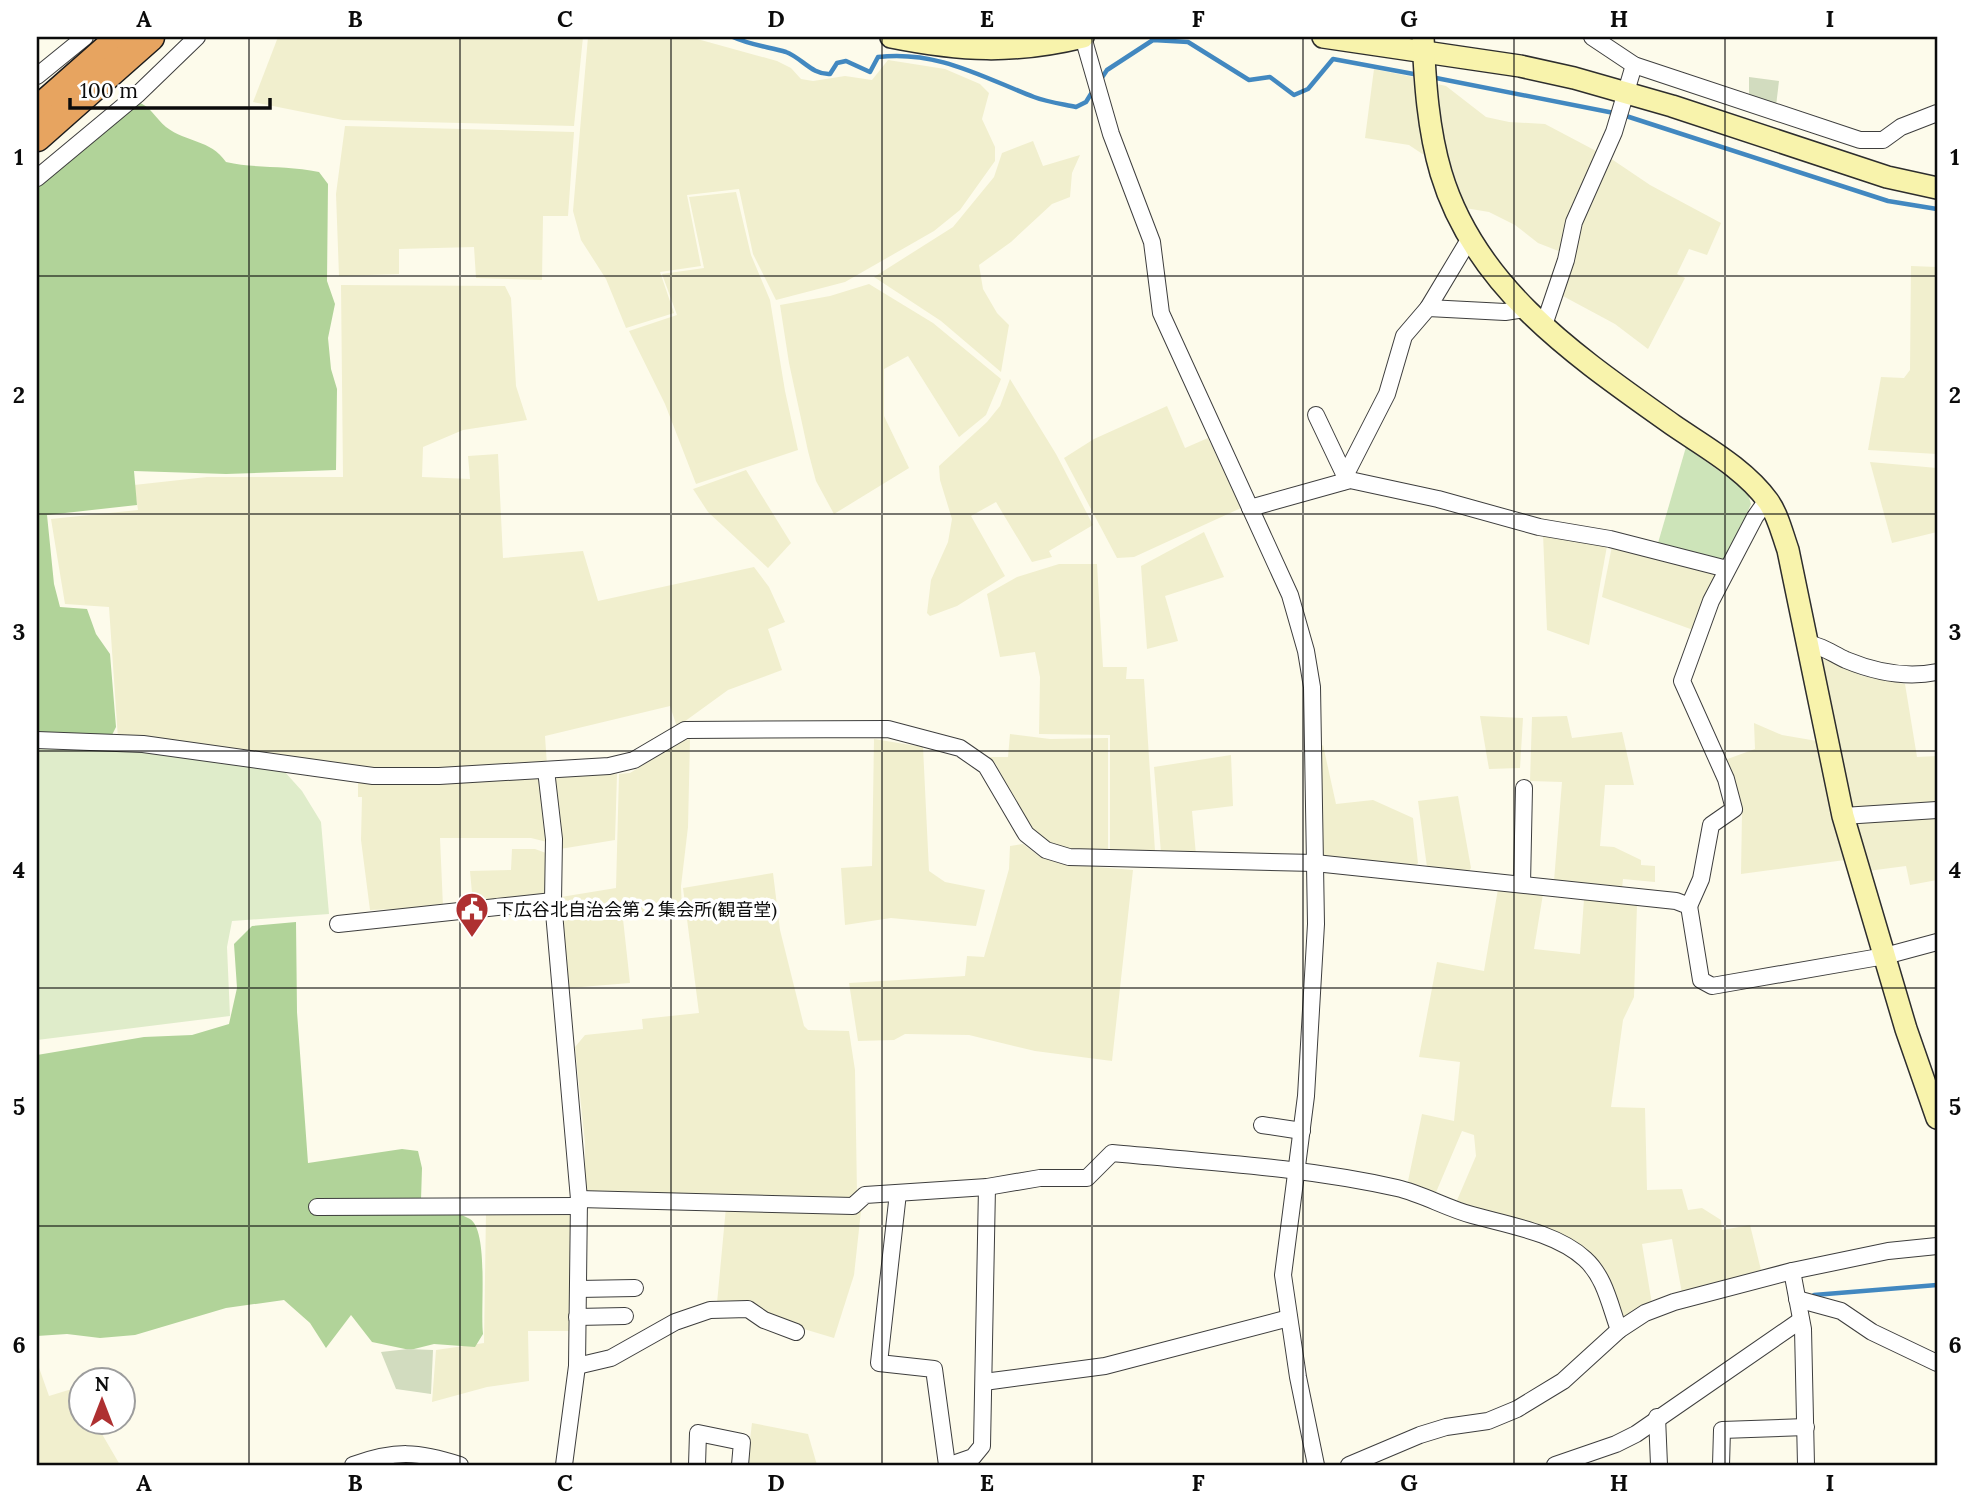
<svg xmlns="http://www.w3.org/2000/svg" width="1974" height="1502" viewBox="0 0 1974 1502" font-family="Lora,'Noto Sans JP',serif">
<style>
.farmland{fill:#f1efce}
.green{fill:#cde4b9}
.forest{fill:#b1d399}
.cemetery{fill:#d2dcbf}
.pitch{fill:#dfecca}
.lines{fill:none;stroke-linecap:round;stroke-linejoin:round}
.stream{stroke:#4288c0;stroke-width:4.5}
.street-casing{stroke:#3e3e3e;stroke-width:18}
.secondary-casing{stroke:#2d2d2d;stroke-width:24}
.highway-casing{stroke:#1c1c1c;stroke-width:31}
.street{stroke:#fff;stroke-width:16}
.secondary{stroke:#f8f3ac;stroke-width:21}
.highway{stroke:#e7a460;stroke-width:28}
.grid{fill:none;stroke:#0b0b0b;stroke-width:2;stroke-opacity:0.55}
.labels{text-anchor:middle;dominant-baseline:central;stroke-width:7;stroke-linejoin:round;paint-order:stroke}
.poi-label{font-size:18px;fill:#0b0b0b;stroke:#fff;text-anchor:start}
.neatline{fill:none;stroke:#0b0b0b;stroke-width:2.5}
.grid-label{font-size:23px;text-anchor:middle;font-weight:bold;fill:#0b0b0b}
</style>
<rect width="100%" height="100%" fill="#fdfbeb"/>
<g class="farmland">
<polygon points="278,37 583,37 574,126 343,120 253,102"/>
<polygon points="588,37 690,37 777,61 791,68 801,79 813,81 845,76 872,80 888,60 945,69 980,84 989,93 982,119 995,147 995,161 960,210 934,231 845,282 776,300 753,254 739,189 687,195 701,266 660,272 674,313 626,328 606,279 581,240 573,211"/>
<polygon points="1374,69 1413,77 1424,155 1409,145 1365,138"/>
<polygon points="1437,84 1446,86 1486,117 1509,122 1545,124 1598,152 1561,252 1538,243 1515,225 1489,212 1465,208 1440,130"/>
<polygon points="345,126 574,132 568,216 543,216 542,280 476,278 474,247 399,249 399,274 339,276 336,194"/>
<polygon points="1033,141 1043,166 1080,155 1072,173 1070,197 1052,204 1011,242 979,265 983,289 997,313 1009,325 1001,372 941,321 874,277 953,227 994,177 1002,153"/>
<polygon points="1610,158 1650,185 1721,223 1707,255 1689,249 1677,274 1685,278 1648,349 1615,324 1561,295 1579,226"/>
<polygon points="736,192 751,255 770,300 785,391 798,450 696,484 665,404 629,331 677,315 662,274 704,268 689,197"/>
<polygon points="1911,266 1937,267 1937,454 1868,450 1881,377 1904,378 1910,370"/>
<polygon points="869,284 933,323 1001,379 986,415 959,437 908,356 884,369 884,416 909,468 834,514 816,481 808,451 789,363 780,305 830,296"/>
<polygon points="341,285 505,286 511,298 516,386 527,420 463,430 423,447 422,477 470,479 468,456 498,454 503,558 583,551 598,601 754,567 769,587 785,622 768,629 782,670 728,690 677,727 670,706 545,736 547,765 423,771 316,764 118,739 109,607 65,604 51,519 138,510 134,485 207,477 343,477"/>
<polygon points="1010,379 1056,454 1093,525 1049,551 1052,557 1032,562 996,502 971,516 1005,576 957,606 930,616 927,613 931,580 948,542 952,519 940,480 939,466 987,422 1000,406"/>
<polygon points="1167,406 1185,448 1208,438 1241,508 1134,557 1117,558 1064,458 1094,439"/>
<polygon points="1870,462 1937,468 1937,532 1892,543"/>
<polygon points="746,470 791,543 768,568 708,512 693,489"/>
<polygon points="1204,532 1224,577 1165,596 1178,641 1147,649 1141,566"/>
<polygon points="1543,534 1607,546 1589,645 1547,630"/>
<polygon points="1612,546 1715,572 1716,578 1696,631 1602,597"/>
<polygon points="1059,564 1097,564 1103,667 1127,667 1126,679 1144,679 1155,851 1152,855 1110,853 1110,735 1039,734 1040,677 1035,652 1000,657 987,594 1017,577"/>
<polygon points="1823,656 1862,676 1905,684 1917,757 1937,756 1937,806 1851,809 1819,658"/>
<polygon points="1480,716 1523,718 1520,768 1489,769"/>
<polygon points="1567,716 1572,738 1622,732 1634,785 1605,785 1600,846 1614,847 1641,860 1641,865 1655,866 1655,882 1623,879 1622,888 1554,881 1562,782 1530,781 1532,717"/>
<polygon points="1754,723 1782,735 1817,741 1845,860 1741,874 1742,813 1722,761 1755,749"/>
<polygon points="1010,734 1050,739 1108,738 1108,853 1064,849 1038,838 1025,821 996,764 987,757 1008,757"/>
<polygon points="690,739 688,827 681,886 682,913 623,919 630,983 569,988 561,897 616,888 619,774 630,773 684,740"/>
<polygon points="874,739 923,747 929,871 945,882 985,890 976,926 891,918 845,925 841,868 872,866"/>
<polygon points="1323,745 1336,804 1373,800 1413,818 1418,863 1414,867 1324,857 1319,852 1319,748"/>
<polygon points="1231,755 1233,806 1192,811 1196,855 1161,853 1154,767"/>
<polygon points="617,774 615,840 560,849 555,780 558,777"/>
<polygon points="536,775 542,786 547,842 531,838 440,838 443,907 370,910 361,840 362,797 358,797 358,778"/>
<polygon points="1458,796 1471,868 1468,872 1427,867 1418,801"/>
<polygon points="1937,812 1937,880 1910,885 1906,866 1868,871 1854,822"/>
<polygon points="1023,844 1040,857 1062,864 1133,870 1112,1061 1035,1051 969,1035 905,1034 894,1040 858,1041 849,983 965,976 967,956 984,957 1009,869 1010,846"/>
<polygon points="512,849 535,849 546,853 546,893 473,904 470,871 511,870"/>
<polygon points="773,873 780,930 804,1026 808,1030 849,1031 855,1070 857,1194 850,1202 585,1193 585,1143 575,1047 585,1035 643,1029 642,1019 699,1013 683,888"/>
<polygon points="1498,889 1543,894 1534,949 1580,954 1584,899 1637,905 1634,997 1623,1020 1611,1107 1645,1108 1647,1190 1682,1189 1688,1210 1702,1208 1721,1220 1722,1230 1750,1225 1761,1270 1682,1293 1672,1239 1642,1244 1652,1304 1622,1321 1586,1256 1455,1205 1476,1156 1474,1135 1462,1131 1434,1197 1407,1186 1422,1114 1454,1121 1460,1062 1419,1057 1437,962 1484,971"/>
<polygon points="726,1207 861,1211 854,1275 834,1338 717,1303"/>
<polygon points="486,1212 573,1213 571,1331 528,1331 529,1381 487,1387 432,1402 436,1350 484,1343"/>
<polygon points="37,1362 49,1396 75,1388 80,1397 80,1422 95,1422 120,1465 37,1465"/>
<polygon points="752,1423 808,1434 817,1465 747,1465"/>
</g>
<polygon class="green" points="1686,447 1747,491 1751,504 1728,557 1724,560 1658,543"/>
<g class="forest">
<path d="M 137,102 C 151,106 155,118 166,127 C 187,143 210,139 226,162 C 257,169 286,165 319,172 L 328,184 L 327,281 L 335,304 L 328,338 L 331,369 L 337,389 L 336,470 L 226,474 L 134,471 L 137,505 L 47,515 L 54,584 L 60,607 L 87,609 L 96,634 L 110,654 L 116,727 L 112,735 L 37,736 L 37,186 Z"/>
<path d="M 296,922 L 297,1012 L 308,1163 L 402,1149 L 418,1151 L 422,1168 L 421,1200 C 443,1220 451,1208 470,1219 C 489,1231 480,1310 483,1334 L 475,1347 L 434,1344 L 410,1350 L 372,1342 L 351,1315 L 326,1348 L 310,1323 L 284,1300 L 226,1308 L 135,1335 L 100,1338 L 67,1334 L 37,1336 L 37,1055 L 144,1037 L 192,1035 L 229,1024 L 237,988 L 234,944 L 252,926 Z"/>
</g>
<g class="cemetery">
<polygon points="1749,77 1779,81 1776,106 1749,97"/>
<polygon points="408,1349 433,1350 431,1394 396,1389 381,1352"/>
</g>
<polygon class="pitch" points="37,746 129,749 284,771 302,791 321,822 329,914 232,921 227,947 230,1016 37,1040"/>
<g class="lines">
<g class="stream">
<path d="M 733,37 C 750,45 769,47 786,52 C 802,58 812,75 830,74 L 837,63 L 846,61 L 870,72 L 878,57 C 937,50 982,77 1034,97 C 1047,102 1062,104 1076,107 L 1086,102 L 1094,89"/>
<polyline points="1431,77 1614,113"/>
<polyline points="1101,79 1107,70 1153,40 1188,42 1249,80 1270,77 1294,95 1308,89 1333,59 1419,75"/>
<polyline points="1623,115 1888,201 1937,209"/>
<polyline points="1814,1295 1937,1285"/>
</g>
<defs>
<g id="street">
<polyline points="1083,37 1111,134 1152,242 1161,313 1290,595 1306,651 1312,687 1316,924 1306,1096 1283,1275 1298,1377 1316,1465"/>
<polyline points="1592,37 1634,65 1860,140 1883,140 1901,127 1937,113"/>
<polyline points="37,76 85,37"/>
<polyline points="37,178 138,94 197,37"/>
<polyline points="1428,308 1470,238"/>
<polyline points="1543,328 1566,260 1574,222 1614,132 1634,65"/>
<polyline points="1316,415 1345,476 1342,482"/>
<polyline points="1345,476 1387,394 1404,336 1428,308 1505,312 1525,309"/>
<polyline points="1250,508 1350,480 1438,499 1539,527 1610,539 1727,569"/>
<path d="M 1806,643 C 1823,646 1831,653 1846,660 C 1875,672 1907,678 1937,672"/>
<polyline points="37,740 143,744 373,776 439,776 609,766 634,760 685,730 888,729 960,748 986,766 1026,834 1046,850 1069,857 1315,863 1676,901 1689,906 1701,980 1712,986 1885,956 1937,942"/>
<polyline points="546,770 554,839 553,901 579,1199 577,1366 564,1465"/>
<polyline points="1843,816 1937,810"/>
<polyline points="1522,884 1524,788"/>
<polyline points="1689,906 1701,879 1711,825 1734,809 1726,779 1682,681 1711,601 1755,517 1767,500"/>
<polyline points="338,924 553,901"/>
<polyline points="1262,1125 1302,1131"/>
<polyline points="898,1193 879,1363 934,1369 947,1465"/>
<path d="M 579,1199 L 853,1206 L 865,1195 L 987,1187 L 1040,1178 L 1087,1178 L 1112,1153 C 1207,1162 1304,1167 1397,1188 C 1423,1194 1446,1208 1472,1215 C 1508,1225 1557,1233 1585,1259 C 1605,1277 1610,1306 1619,1330"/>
<polyline points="317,1207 579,1206"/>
<polyline points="1792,1271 1803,1329 1806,1465"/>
<polyline points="578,1289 635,1288"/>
<polyline points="1797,1299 1841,1311 1872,1332 1937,1363"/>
<polyline points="577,1317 625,1316"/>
<polyline points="577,1366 611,1358 675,1322 710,1310 748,1309 764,1320 796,1332"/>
<polyline points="984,1382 1105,1366 1289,1318"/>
<polyline points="1657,1417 1659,1465"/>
<path d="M 353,1465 C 395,1450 418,1451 460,1465"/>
<polyline points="697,1465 698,1433 742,1442 740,1465"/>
<polyline points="950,1465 973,1457 982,1446 987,1187"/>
<polyline points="1349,1465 1420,1435 1446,1427 1488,1421 1517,1409 1563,1381 1619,1330 1645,1313 1674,1302 1792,1271 1888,1251 1937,1246"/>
<polyline points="1555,1465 1616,1444 1636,1434 1801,1320"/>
<polyline points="1721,1465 1722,1430 1806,1427"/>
</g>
<g id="secondary">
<path d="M 891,37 C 961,51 1013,54 1083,37"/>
<polyline points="1323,37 1520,66 1574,78 1672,106 1887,177 1937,188"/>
<path d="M 1423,37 C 1425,82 1428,129 1441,173 C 1476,290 1579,358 1673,425 C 1705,447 1745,469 1768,501 C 1778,515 1782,533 1788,550 L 1843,816 L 1906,1029 L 1937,1118"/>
</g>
<g id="highway">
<polyline points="37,111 121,37"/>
<polyline points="37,137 150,37"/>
</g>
</defs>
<use href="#street" class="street-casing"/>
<use href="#secondary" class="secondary-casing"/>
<use href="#highway" class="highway-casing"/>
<use href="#street" class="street"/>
<use href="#secondary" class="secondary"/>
<use href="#highway" class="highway"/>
</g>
<path class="grid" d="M 249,37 L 249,1465M 460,37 L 460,1465M 671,37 L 671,1465M 882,37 L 882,1465M 1092,37 L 1092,1465M 1303,37 L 1303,1465M 1514,37 L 1514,1465M 1725,37 L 1725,1465M 37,276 L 1937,276M 37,514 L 1937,514M 37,751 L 1937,751M 37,988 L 1937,988M 37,1226 L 1937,1226"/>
<defs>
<symbol id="civic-pin" viewBox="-11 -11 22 30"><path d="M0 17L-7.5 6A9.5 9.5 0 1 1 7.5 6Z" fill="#ae3031" stroke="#fff"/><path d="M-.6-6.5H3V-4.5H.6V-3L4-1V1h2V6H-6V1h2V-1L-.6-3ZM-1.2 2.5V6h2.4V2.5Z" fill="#fff"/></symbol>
</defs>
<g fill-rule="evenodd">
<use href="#civic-pin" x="453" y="890" width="38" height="52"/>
</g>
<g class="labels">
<g class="poi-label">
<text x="496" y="909">下広谷北自治会第２集会所(観音堂)</text>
</g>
</g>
<rect width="1974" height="1502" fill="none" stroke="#ffffff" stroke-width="77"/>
<g transform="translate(102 1401)"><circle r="33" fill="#ffffff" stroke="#9d9d9d" stroke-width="2"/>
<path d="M0-5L12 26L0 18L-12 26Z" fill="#ae3031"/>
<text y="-10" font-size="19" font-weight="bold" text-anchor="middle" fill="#0b0b0b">N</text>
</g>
<path d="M70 98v10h200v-10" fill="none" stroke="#0b0b0b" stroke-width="3.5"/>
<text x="80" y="98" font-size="21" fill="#0b0b0b" stroke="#ffffff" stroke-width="5" paint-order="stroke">100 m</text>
<rect x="38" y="38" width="1898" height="1426" class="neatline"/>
<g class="grid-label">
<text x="144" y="27">A</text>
<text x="355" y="27">B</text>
<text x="565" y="27">C</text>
<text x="776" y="27">D</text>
<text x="987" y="27">E</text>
<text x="1198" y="27">F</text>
<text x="1409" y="27">G</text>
<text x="1619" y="27">H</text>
<text x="1830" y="27">I</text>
<text x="19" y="165">1</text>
<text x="1955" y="165">1</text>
<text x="19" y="403">2</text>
<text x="1955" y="403">2</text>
<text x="19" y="640">3</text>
<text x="1955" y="640">3</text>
<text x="19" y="878">4</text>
<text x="1955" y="878">4</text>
<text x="19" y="1115">5</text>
<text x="1955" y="1115">5</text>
<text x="19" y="1353">6</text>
<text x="1955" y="1353">6</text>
<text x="144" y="1491">A</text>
<text x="355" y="1491">B</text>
<text x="565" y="1491">C</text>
<text x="776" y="1491">D</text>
<text x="987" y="1491">E</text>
<text x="1198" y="1491">F</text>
<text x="1409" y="1491">G</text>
<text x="1619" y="1491">H</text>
<text x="1830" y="1491">I</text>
</g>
</svg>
